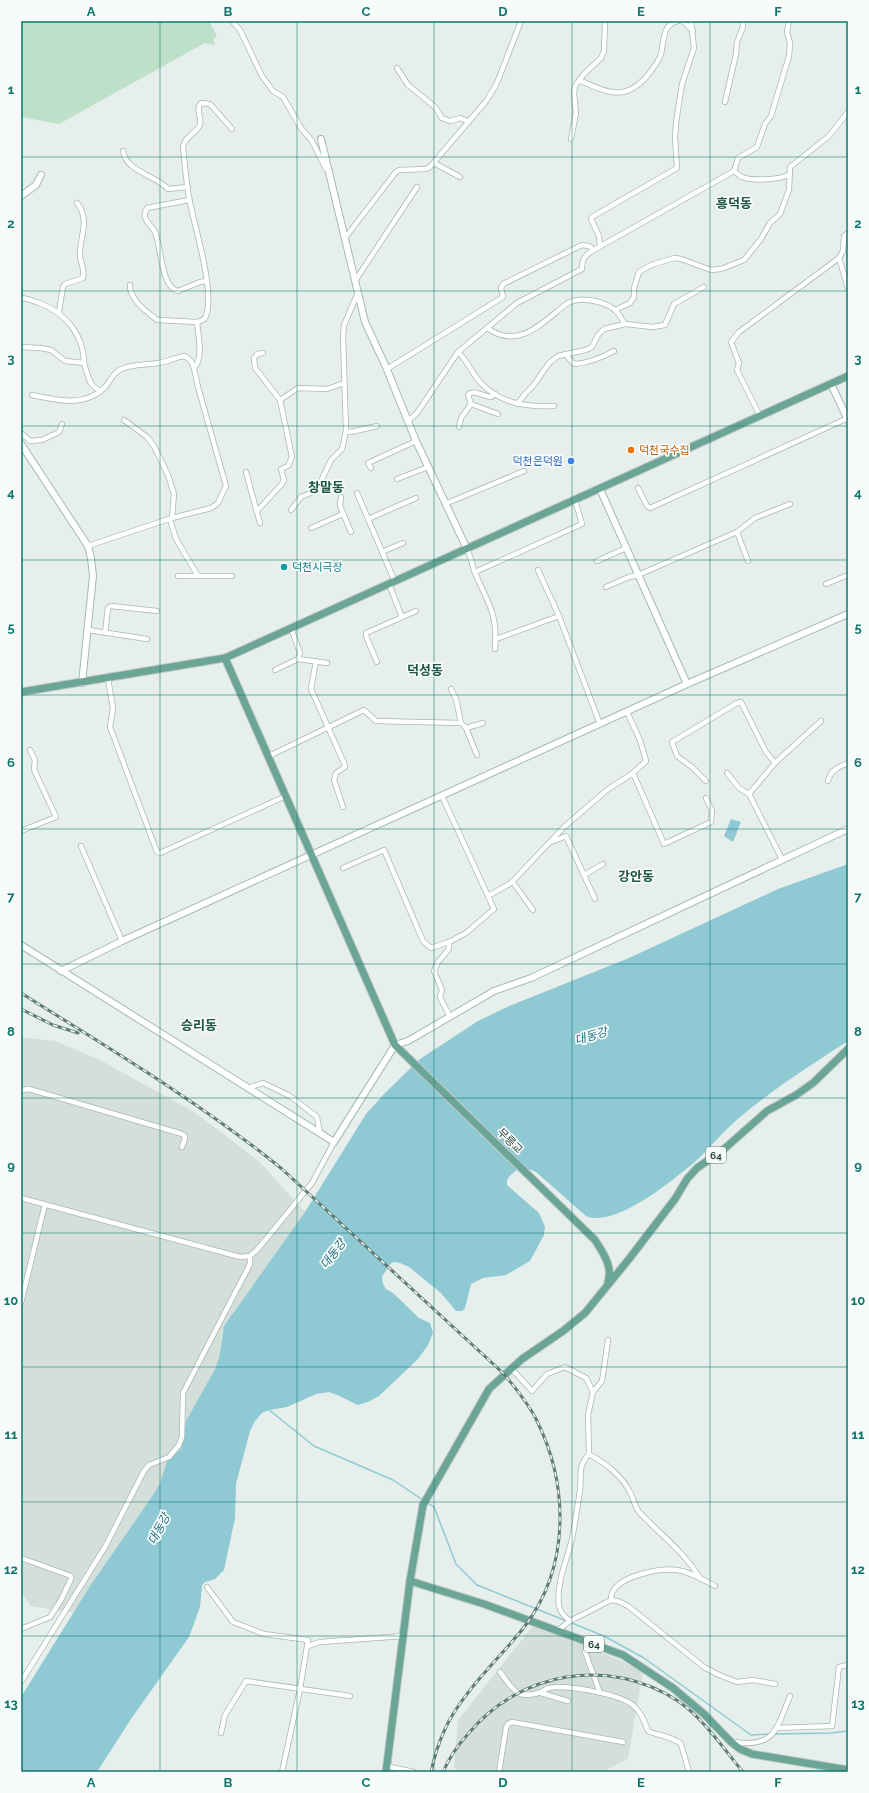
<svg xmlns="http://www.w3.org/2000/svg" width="869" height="1793" viewBox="0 0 869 1793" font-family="Raleway,'Noto Sans KR',sans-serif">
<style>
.built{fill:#d4dfda}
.green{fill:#bfe0c8}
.water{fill:#8ec9d4}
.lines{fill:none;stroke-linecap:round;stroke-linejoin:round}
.stream{stroke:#8ec9d4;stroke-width:1.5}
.street-casing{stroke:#a8b8b2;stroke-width:6}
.secondary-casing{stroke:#a4bbb3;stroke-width:8}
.primary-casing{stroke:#c2cac8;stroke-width:9}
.street{stroke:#fff;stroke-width:4.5}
.secondary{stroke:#fff;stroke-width:6}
.primary{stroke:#6aa596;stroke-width:7}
.rail-casing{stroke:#5f7d75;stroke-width:3}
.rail{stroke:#f7fbf9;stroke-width:1.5;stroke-dasharray:4.5;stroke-linecap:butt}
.grid{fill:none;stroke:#0f766e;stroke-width:1;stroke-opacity:0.55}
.food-dot{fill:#e8710a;stroke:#f7fbf9;stroke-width:1.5}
.shop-dot{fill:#3f7fe0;stroke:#f7fbf9;stroke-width:1.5}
.culture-dot{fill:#0f9aa8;stroke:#f7fbf9;stroke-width:1.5}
.labels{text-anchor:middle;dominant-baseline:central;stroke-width:3.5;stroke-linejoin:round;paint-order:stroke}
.shield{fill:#f7fbf9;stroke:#637a73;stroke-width:1}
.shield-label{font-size:10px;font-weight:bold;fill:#24423a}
.food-label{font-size:11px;fill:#c56008;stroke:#f7fbf9;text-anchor:start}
.shop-label{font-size:11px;fill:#366cbe;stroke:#f7fbf9;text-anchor:end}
.culture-label{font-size:11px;fill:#0d838f;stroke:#f7fbf9;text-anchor:start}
.street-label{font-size:11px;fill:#24423a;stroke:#f7fbf9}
.water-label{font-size:12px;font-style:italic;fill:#1c6f80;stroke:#f7fbf9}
.quarter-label{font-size:13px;font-weight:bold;fill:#1f5548;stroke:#f7fbf9}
.neatline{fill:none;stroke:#0f766e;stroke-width:1.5}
.grid-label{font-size:13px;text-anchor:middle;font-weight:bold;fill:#0f766e}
</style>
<rect width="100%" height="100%" fill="#e6efeb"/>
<g class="built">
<polygon points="21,1037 55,1041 98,1059 196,1113 260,1162 305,1212 235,1311 222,1333 219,1358 215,1369 186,1421 183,1442 181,1449 167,1461 160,1483 153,1495 90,1586 75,1613 31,1606 21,1592"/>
<polygon points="532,1627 589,1647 643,1671 628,1759 602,1772 460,1772 454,1768 458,1720"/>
</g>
<polygon class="green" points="21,21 209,21 217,36 213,39 215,45 205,43 59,124 21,117"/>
<g class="water">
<polygon points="731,819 741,822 733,842 724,836"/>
<path d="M 848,864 L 848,1041 C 811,1065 773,1089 739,1118 C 724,1130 712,1146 698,1159 C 676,1178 615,1229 586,1216 L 536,1172 C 525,1166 514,1168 507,1180 L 507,1185 L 539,1213 L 545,1227 L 544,1235 L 530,1261 L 506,1275 L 483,1278 L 471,1284 L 465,1308 L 462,1311 L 456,1311 L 441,1293 L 409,1267 L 400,1263 L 394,1262 L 390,1264 L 382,1277 L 383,1284 L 386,1289 L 393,1293 L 419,1318 L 430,1323 L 433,1333 L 428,1345 L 418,1359 L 379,1396 L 368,1402 L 358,1405 L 337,1395 L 329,1392 L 316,1394 L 287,1407 L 269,1410 L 262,1413 L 255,1421 L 250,1431 L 236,1484 L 235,1518 L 224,1570 L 215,1579 L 205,1582 L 202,1585 L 200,1607 L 189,1637 L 131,1719 L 97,1772 L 21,1772 L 21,1697 L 90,1586 L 153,1495 L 160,1483 L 167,1461 L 181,1449 L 183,1442 L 186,1421 L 215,1369 L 219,1358 L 224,1326 L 305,1212 L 366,1114 L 385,1093 L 420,1059 L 478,1021 L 507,1007 L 629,958 L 778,889 Z"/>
</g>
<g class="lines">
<g class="stream">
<polyline points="268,1409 314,1446 393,1480 423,1500"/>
<polyline points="428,1503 434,1507 456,1564 477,1585 604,1636 644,1658 751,1735 770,1734"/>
<polyline points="774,1734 831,1733 848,1731"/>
</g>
<defs>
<g id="street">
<polyline points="232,21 240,30 262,76 273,91 283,97 301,128 312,141 326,169"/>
<polyline points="681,21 684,22 693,31"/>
<path d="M 789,21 L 787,32 L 790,43 L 789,56 L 771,116 L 765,124 L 757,147 L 738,158 L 734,171 C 737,173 739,176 742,177 C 752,181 781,180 790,174"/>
<polyline points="397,68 408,85 435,107 442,118 450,121 460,118 469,122"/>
<path d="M 579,80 C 608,93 625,102 648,75 C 652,69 659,62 661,54 C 664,42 662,24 678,21"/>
<polyline points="725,102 736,54 737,42 743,27 743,21"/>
<polyline points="571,139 576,113 574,93 575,86 584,74 601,58 604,51 605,21"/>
<path d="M 123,151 C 126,172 156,175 168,189 L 188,187"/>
<polyline points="434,163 460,177"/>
<path d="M 189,200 L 147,208 C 140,219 151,224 155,232 C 161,245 161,288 178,291 L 200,282 L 207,281"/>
<polyline points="345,238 395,173 399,170 426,169 430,167 487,100 497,83 521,21"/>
<polyline points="600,247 599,236 591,219 592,217 677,168 675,136 676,123 682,84 694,48 691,21"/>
<polyline points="839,258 848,288"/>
<polyline points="355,281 417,187"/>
<path d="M 130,285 C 129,299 147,312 157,320 L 197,322 C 201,321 205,320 206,316 C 215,289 195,230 190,202 C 186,184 185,165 183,147 C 185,135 197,134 200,124 C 202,117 195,109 201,103 L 210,104 L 232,129"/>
<path d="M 21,298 C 27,298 33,301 39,303 C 65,312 84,335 84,363"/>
<polyline points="615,310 630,303 634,297 634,288 639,272 651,265 674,258 681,259 711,270 721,269 744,260 761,239 770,223 780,214 789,190 790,167 829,136 848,112"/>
<path d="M 59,312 L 63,287 L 65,284 L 83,278 C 85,269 81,265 80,256 C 79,238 91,220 77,203"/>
<path d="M 487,328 C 518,350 541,324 565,305 C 577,295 603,301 614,309 C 619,313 622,320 625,324 L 653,327 L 665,325 L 674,304 L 704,287"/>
<path d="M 21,347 L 40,348 L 51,350 L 65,361 L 84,363 C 88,375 88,386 101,391"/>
<path d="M 458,352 C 469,362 472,375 482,384 C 501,404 528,407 554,406"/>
<path d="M 565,354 L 574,364 C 589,363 600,358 614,351"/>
<polyline points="387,369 503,297 501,288 503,284 582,245 589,246 594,250"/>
<path d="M 32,395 C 56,400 85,408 105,387 C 111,380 114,371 124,368 C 134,364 147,365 158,363 C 167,362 176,357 185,356 L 191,361 L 194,368"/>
<polyline points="280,400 298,388 327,389 344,383"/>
<polyline points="471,404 498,414"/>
<polyline points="517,404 526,393 533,386 549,363 558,356 586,350 592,347 598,335 604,329 625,324"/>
<polyline points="760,416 737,370 739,363 731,342 739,332 839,258 843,251 844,236 848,233"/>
<polyline points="124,420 147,437 154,446 168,475 174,494 172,518"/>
<path d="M 408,421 L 417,413 L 458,352 L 517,303 L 582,269 C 582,260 584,256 592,251 L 734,171"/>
<path d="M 459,427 L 461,418 L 471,404 L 468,395 C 474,389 483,396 491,397 L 495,394"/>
<polyline points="346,431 351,432 377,426"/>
<polyline points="21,433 30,441 42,440 59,432 62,424"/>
<polyline points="371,468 368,463 416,441"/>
<polyline points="246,472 260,523"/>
<polyline points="397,479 428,467"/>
<polyline points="638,488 647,506 650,508 848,418"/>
<polyline points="357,493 395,582"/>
<polyline points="341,497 340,506 351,532"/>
<polyline points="445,504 524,471"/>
<polyline points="291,510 301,497 317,490 331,460 342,449 346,431 343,336 344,325 357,295"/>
<polyline points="257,511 282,484 284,480 281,469 288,466 292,457 280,400 255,368 254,358 257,354 263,353"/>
<polyline points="170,519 176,539 198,576"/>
<polyline points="368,519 416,498"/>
<polyline points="311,528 343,514"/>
<polyline points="737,532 748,561"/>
<path d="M 88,546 L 172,518 L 211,508 L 218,503 L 226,486 L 198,387 L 194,368 C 204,358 198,335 197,322"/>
<path d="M 467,549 C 471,557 472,565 475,573 C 488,603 498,614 495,649"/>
<polyline points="382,552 403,543"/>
<polyline points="597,561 626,548"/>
<polyline points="475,572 582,524 575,500"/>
<polyline points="178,576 232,576"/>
<polyline points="389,584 402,617"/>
<polyline points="826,584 848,575"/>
<polyline points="606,587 629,577 638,575 737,532 755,518 790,504"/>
<polyline points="559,616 600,724"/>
<polyline points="88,630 147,639"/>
<polyline points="105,633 108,608 111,606 157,611"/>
<polyline points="496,639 559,616 538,570"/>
<polyline points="298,659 327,663"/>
<polyline points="316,661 311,689 344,763 345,767 336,773 334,780 343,807"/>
<polyline points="377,662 366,636 366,633 416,611"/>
<polyline points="275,670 298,659 300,653 291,628"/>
<polyline points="108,679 113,708 110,727 157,852 160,853 286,796"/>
<polyline points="451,689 456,699 461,723"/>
<polyline points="466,728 483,723"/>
<polyline points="269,756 364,710 376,721 461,723 466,728 477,755"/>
<polyline points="633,773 664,844 711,822 712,811 706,798"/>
<polyline points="727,773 739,788 749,794"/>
<polyline points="706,781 692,767 677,756 672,742 737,703 741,702 766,752 775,763"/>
<path d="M 828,781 C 831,770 838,767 848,763"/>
<polyline points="442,796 494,909 466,933 449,942 449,949 438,962 434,971 442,990 440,997 450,1017"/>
<polyline points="21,831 56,817 37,776 34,769 35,760 30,750"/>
<polyline points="551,842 566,836 595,899"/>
<polyline points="81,846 122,941"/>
<polyline points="782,859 749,794 775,763 821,721"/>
<polyline points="343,868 384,850 423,941 431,948 449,942"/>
<polyline points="584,875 603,864"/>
<polyline points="512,881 533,910"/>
<polyline points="488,896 511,883 564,827 607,790 633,773 646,761 640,740 627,712"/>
<polyline points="248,1088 263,1083 290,1096 317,1117 320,1133"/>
<polyline points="21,1090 29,1089 179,1133 184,1135 185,1138 182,1147"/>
<polyline points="21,1198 240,1257 250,1256 257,1250 312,1183 334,1142"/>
<polyline points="21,1303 45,1204"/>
<polyline points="511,1368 532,1391 547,1374 565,1367 586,1378 593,1392"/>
<path d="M 589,1454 C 606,1464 622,1475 631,1494 C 634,1500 635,1508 640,1513 C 660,1534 685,1553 700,1578"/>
<polyline points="21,1558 71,1576 71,1579 61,1600 50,1617 21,1629"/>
<polyline points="207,1587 233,1622 264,1634 308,1640 300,1689 282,1772"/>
<polyline points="611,1600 618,1601 628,1606 704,1667 719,1675 737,1682 753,1680 775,1684"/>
<path d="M 570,1621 C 565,1617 560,1612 559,1606 C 556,1585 566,1562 571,1543 C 575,1526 577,1508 580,1491 C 582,1475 577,1467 589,1454 L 588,1415 L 593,1392 L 602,1381 L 608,1340"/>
<path d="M 558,1630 L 570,1621 L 611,1600 C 611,1597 612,1593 613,1591 C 623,1575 660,1568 677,1570 C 691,1572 703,1580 715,1586"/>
<polyline points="308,1646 320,1642 404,1636"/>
<polyline points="585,1652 600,1693"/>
<path d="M 500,1672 C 506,1679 512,1691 520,1694 C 525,1696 537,1694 541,1692 C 544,1691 546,1688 549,1688 C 566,1684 615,1694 630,1703 C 640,1710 644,1720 648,1731 C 659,1736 672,1736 681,1744 L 689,1772"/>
<polyline points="21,1682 105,1547 144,1471 149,1465 169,1457 179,1445 182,1437 183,1393 247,1270 250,1264 250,1256"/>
<polyline points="541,1693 568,1701"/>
<polyline points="776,1728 832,1726 839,1667 848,1665"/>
<polyline points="221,1733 225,1715 246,1681 350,1696"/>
<path d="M 733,1742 C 775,1748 776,1730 790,1696"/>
<polyline points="386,1766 414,1772"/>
<polyline points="499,1772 506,1728 508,1724 512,1722 623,1742"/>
</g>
<g id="secondary">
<polyline points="321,139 365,322 386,367 416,441 467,549"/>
<polyline points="21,196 36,185 41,175"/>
<polyline points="831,384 848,420"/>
<polyline points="21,444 88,546 91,558 93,576 82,683"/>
<polyline points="600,489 687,684"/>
<polyline points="21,945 334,1142 395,1045 408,1041 494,991 531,978 848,829"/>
<polyline points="61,971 122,941 687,684 848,614"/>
</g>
<g id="primary">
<path d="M 225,658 L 395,1045 L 595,1240 C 603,1253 613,1266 608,1282"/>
<polyline points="21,692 225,658 848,376"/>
<polyline points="410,1581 484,1604 623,1655 673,1688 704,1714 731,1742 740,1749 752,1754 848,1770"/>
<polyline points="386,1772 410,1581 423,1505 489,1389 522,1359 563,1331 585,1313 629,1259 675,1199 687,1179 697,1168 723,1150 767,1111 796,1095 813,1083 848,1049"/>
</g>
</defs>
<use href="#street" class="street-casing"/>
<use href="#secondary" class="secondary-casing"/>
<use href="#primary" class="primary-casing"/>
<use href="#street" class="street"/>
<use href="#secondary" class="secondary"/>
<use href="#primary" class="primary"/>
<defs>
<g id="rail">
<path d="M 21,993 C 110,1049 201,1103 282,1169 L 504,1374 C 516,1389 529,1404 537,1421 C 569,1486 570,1566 525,1626 C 500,1658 462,1692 445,1729 C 439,1742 434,1758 431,1772"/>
<polyline points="21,1009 53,1025 78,1033"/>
<path d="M 443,1772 C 449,1758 458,1745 468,1734 C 520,1671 609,1656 678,1701 C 704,1719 723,1748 743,1772"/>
</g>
</defs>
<use href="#rail" class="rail-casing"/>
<use href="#rail" class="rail"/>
</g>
<path class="grid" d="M 160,21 L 160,1772M 297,21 L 297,1772M 434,21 L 434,1772M 572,21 L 572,1772M 710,21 L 710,1772M 21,157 L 848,157M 21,291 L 848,291M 21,426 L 848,426M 21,560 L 848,560M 21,695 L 848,695M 21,829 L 848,829M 21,964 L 848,964M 21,1098 L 848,1098M 21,1233 L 848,1233M 21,1367 L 848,1367M 21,1502 L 848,1502M 21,1636 L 848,1636"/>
<circle class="food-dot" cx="631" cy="450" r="4"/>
<circle class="shop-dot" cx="571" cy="461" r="4"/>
<circle class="culture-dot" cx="284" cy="567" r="4"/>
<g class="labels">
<g class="shield">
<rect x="706" y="1147" width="20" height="16" rx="3"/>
<rect x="584" y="1636" width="20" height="16" rx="3"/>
</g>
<g class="shield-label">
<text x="716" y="1155">64</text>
<text x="594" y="1644">64</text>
</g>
<g class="food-label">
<text x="639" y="450">덕천국수집</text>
</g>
<g class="shop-label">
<text x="563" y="461">덕천은덕원</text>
</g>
<g class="culture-label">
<text x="292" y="567">덕천시극장</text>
</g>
<g class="street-label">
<text transform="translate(510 1141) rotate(45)">무릉교</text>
</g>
<g class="water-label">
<text transform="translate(591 1036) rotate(-17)">대동강</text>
<text transform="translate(333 1254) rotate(-52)">대동강</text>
<text transform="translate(159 1529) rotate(-62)">대동강</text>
</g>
<g class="quarter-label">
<text x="734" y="203">흥덕동</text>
<text x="326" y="487">창말동</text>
<text x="425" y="670">덕성동</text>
<text x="636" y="876">강안동</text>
<text x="199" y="1025">승리동</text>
</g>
</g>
<rect width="869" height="1793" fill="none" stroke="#f7fbf9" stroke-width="44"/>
<rect x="22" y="22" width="825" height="1749" class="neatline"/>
<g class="grid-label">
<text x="91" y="16">A</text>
<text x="228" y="16">B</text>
<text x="366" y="16">C</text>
<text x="503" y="16">D</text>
<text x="641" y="16">E</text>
<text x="778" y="16">F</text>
<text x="11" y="94">1</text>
<text x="858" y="94">1</text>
<text x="11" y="228">2</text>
<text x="858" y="228">2</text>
<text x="11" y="363">3</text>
<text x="858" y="363">3</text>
<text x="11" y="497">4</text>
<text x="858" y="497">4</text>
<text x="11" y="632">5</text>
<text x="858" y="632">5</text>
<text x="11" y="767">6</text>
<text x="858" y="767">6</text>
<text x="11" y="901">7</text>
<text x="858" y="901">7</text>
<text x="11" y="1036">8</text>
<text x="858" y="1036">8</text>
<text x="11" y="1170">9</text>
<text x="858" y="1170">9</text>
<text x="11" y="1305">10</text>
<text x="858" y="1305">10</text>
<text x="11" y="1439">11</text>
<text x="858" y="1439">11</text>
<text x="11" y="1574">12</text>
<text x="858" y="1574">12</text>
<text x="11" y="1708">13</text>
<text x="858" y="1708">13</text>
<text x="91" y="1787">A</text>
<text x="228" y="1787">B</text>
<text x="366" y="1787">C</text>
<text x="503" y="1787">D</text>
<text x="641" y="1787">E</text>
<text x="778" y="1787">F</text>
</g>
</svg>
